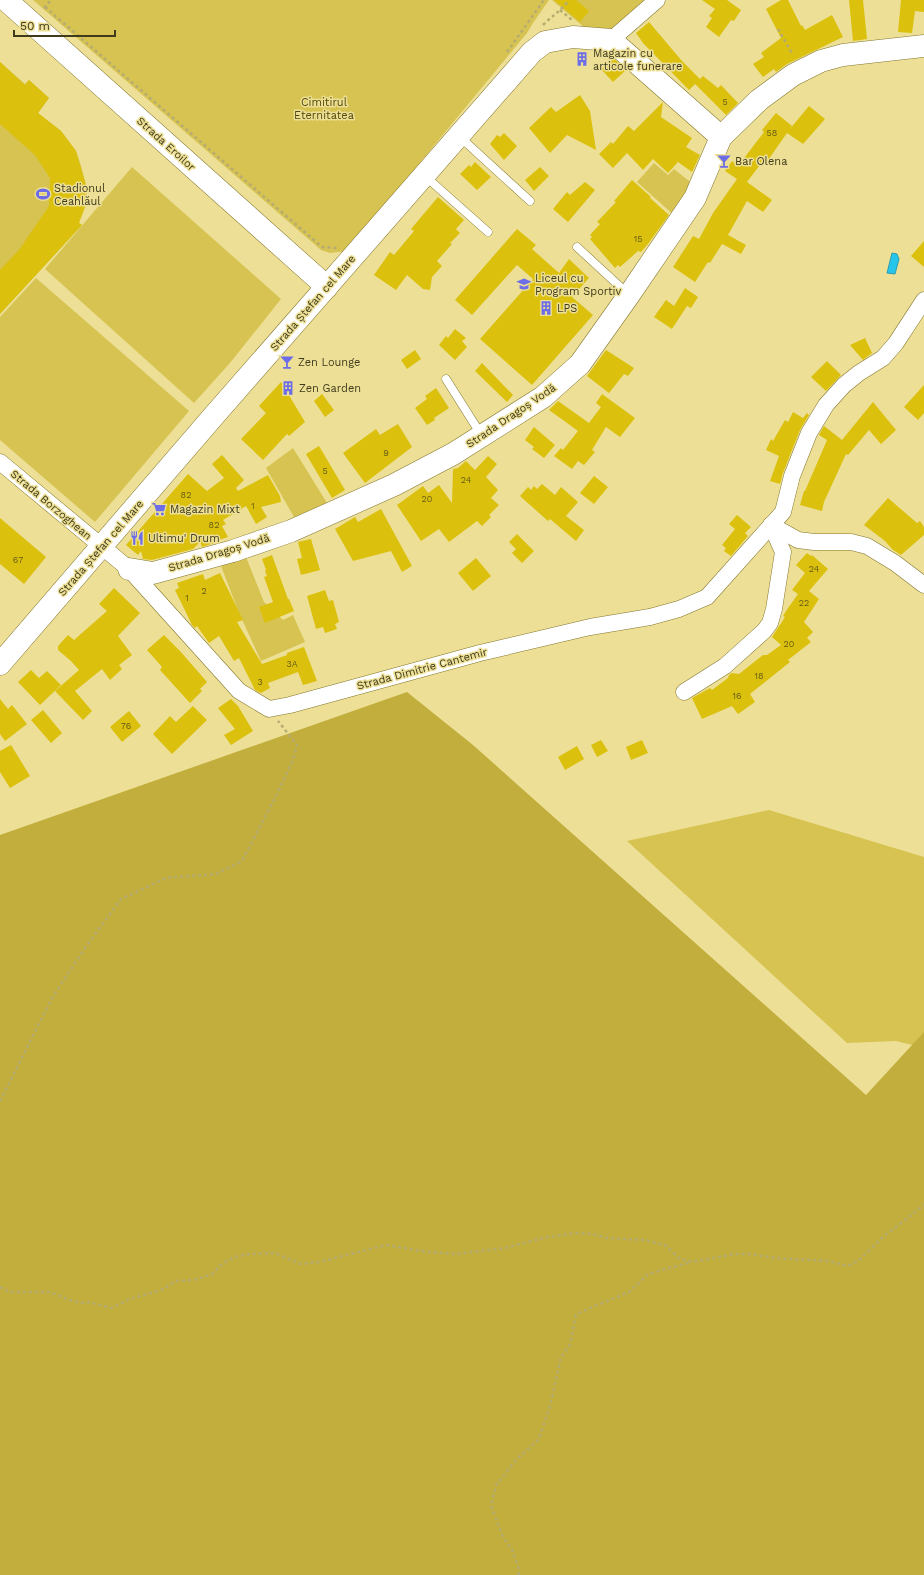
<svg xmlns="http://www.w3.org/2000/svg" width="924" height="1575" viewBox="0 0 924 1575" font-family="'Work Sans',sans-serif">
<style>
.green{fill:#d7c351}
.forest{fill:#c2ae3c}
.water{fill:#26c6ec;stroke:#2e9cae}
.building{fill:#dbc00d}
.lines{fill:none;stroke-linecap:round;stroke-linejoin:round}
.lane-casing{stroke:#83762c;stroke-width:9}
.street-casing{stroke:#83762c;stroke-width:17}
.secondary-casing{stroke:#83762c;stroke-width:23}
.path{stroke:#b6ac70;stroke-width:2.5;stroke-dasharray:3 3;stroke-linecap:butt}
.lane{stroke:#fff;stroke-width:8}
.street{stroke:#fff;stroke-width:16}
.secondary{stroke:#fff;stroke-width:22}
.labels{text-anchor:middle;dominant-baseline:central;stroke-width:3;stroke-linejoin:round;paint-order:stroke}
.number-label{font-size:9px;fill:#665c18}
.poi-label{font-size:11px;fill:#3f3a1c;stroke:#ede096;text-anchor:start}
.park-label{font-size:11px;fill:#514708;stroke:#ede096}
.street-label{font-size:11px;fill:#3f3a1c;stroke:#ede096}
</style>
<rect width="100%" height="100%" fill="#ede096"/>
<g class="green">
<polygon points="33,0 549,0 533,23 527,33 347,251 330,253 321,250"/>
<polygon points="552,0 646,0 610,32 592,34"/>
<polygon points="0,62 25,84 29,80 49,98 38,113 61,131 76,151 81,166 86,185 79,223 82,225 0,314"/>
<polygon points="654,163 668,175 674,169 694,185 676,217 637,182"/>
<polygon points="132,167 281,299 230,363 194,403 45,269"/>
<polygon points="36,278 189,411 95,522 0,440 0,317"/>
<polygon points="293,448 327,503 294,517 266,468"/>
<polygon points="246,557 264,602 283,620 293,615 305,642 261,661 239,613 221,566"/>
<polygon points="769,810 924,857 924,1048 896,1041 847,1043 627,841"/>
</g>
<polygon class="forest" points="407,692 473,745 866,1095 924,1032 924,1575 0,1575 0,835"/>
<polygon class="water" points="892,253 897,254 899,259 895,274 887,273"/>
<g class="building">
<polygon points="554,0 576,0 589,11 580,22"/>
<polygon points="702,0 727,0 741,10 734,21 731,20 719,37 706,27 712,18 709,16 715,9"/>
<polygon points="781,0 788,0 801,26 802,25 805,30 832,15 843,37 787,64 776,72 774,69 763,77 753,64 764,57 761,53 781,38 766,9"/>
<polygon points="849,0 863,0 867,39 853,41"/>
<polygon points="901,0 924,0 924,12 915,11 912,33 898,32"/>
<polygon points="649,22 682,61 700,79 703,76 718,88 721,85 738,103 726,115 695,84 689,90 643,43 636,33"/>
<polygon points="613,58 626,70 613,82 601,69"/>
<polygon points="0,62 25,85 29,80 49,98 38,113 61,131 76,151 86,185 87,202 79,223 82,225 0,314 0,270 19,250 49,206 50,178 35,155 0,124"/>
<polygon points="580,95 590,111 596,150 567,135 550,153 529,128 551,107 556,112"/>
<polygon points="663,102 661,117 692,138 686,147 700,155 692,172 678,162 668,173 653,159 643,170 627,153 613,168 599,154 611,142 613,144 628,126 634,131"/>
<polygon points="809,106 825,119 803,144 787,133 766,163 763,161 747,182 772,200 763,212 747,201 728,235 746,245 741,254 722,244 710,263 708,262 695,282 673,267 693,236 699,239 713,213 737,179 725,171 732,161 738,166 764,132 762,130 776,113 792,126 789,130"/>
<polygon points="504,133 517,146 504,160 490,144 497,135 500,137"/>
<polygon points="475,162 491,177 477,190 460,174 469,165 471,167"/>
<polygon points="540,167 549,176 534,191 525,180"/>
<polygon points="632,180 651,197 650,198 669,215 648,244 641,252 638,251 620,267 618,265 615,268 590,239 592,237 590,235 600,224 597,222 616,202 614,201"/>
<polygon points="585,182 595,190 568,222 553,209 567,192 570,195"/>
<polygon points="438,197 464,220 456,229 460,233 450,243 452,244 437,261 442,266 432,277 430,290 423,289 407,275 396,290 374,275 390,252 394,255 414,231 411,229"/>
<polygon points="517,229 536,245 532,249 559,273 569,259 589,278 572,297 593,315 532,385 480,339 533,279 517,265 472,315 455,300"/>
<polygon points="924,241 924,267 911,256"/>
<polygon points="685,288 698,297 691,308 687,306 672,329 654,317 666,300 674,306"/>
<polygon points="455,329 466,338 462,341 467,347 455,360 439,345 446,336 448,338"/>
<polygon points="865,338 872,353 863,360 850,345"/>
<polygon points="415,350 421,359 407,369 401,360"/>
<polygon points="606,350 634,368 628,376 624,374 609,393 587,376"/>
<polygon points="827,361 841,375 826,391 811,377"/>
<polygon points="482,363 513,395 507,402 475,371"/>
<polygon points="281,382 305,422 289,436 287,434 263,460 241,439 266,413 259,406"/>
<polygon points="924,385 924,413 918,420 904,407"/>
<polygon points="436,388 449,408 434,418 435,420 427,425 415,408 427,399 425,396"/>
<polygon points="322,394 334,410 325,417 314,401"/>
<polygon points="602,394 635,418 620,437 606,427 592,450 595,452 584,465 578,461 572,469 554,456 561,448 563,450 578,431 549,410 558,401 589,423 601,407 596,403"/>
<polygon points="873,402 896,430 881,444 869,430 848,455 846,454 824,502 822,511 800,505 804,491 805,491 827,440 819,435 824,426 842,440"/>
<polygon points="793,412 803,418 807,413 809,415 800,430 783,473 780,484 770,481 779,456 766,450 771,439 773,441 785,420 788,422"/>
<polygon points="398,424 412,447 365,483 343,453 376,429 380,435"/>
<polygon points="534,427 555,445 544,458 532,449 534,447 525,440"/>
<polygon points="319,446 345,490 332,498 306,454"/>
<polygon points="222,455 244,480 236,488 238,491 268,475 280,496 281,502 261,507 267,517 256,524 246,506 223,520 226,524 222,526 228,537 213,542 214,543 202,547 200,542 193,549 152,560 143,559 141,551 138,555 126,545 188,474 207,491 224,478 212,464"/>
<polygon points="488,456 497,464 486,477 498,490 491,498 499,505 489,515 491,517 482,526 477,521 449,542 439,529 421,541 397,505 423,486 428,493 439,485 452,503 453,469 458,468 466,461 475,470"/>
<polygon points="594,476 608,487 594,504 580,493"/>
<polygon points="542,484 555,495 561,487 578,502 566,516 584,530 576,541 550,519 548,521 520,496 528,487 531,490 534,486 537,489"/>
<polygon points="888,498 917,523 920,521 924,527 924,535 901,555 893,550 885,541 864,525"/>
<polygon points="381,509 412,566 402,572 391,551 353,561 335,529 355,517 358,522"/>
<polygon points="737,515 751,527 745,533 748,536 731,556 724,551 726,548 722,545 735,529 729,524"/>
<polygon points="0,518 46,557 24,584 0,564"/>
<polygon points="517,534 534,551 522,563 512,553 516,549 509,542"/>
<polygon points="311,539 320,570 301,575 297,559 302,558 298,542"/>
<polygon points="807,553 811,556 812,555 828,569 809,591 819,599 804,622 813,632 807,638 811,642 788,660 790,662 750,694 755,702 738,714 732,706 702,719 692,698 710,688 712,690 728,678 729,675 732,673 739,674 763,655 767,655 781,645 772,637 785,617 783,616 788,608 798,594 792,590 805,573 796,565"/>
<polygon points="272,555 288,599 289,599 294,611 265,623 259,607 273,602 264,577 267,576 265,571 266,570 262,559"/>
<polygon points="476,558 491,576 473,591 458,573"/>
<polygon points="220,573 243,620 237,622 262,664 287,655 287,653 304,647 317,681 303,685 298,672 268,683 270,688 261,693 255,690 239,658 234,661 219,636 209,643 197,626 195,628 192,625 175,590 179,588 177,583 203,574 205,580"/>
<polygon points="114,588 140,613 118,636 132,655 119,665 122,669 110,680 102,669 75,691 92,711 83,720 55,691 79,670 71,661 58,650 58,646 68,635 74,640 107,611 99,604"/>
<polygon points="325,590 329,601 333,600 339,622 335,624 337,629 325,633 323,627 316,629 307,596"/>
<polygon points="164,635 180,651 207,682 200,689 202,691 190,703 160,670 162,667 147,650"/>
<polygon points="31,670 39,678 47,671 61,685 40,705 18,682"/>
<polygon points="0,699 8,709 12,705 27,724 5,741 0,734"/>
<polygon points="231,699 238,706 253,731 231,745 224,735 235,729 218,708"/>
<polygon points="193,706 207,720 172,754 153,734 170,716 176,722"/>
<polygon points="43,710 62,733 51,743 31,720"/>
<polygon points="129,711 141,726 122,742 110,727"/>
<polygon points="601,740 608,751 597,757 591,745"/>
<polygon points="642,740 648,753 631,760 626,747"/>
<polygon points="11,745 30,776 10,788 0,772 0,751"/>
<polygon points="577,746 584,759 565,770 558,757"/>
</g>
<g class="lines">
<defs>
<g id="lane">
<polyline points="460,137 530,201"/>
<polyline points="425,176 488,232"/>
<polyline points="577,247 628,294"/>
<polyline points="446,379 482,436"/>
</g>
<g id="street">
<polyline points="611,40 657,0"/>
<polyline points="0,462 129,569 239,691 269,709 290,705 480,653 590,627 650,617 679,609 707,597 783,512 792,476 809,433 826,405 844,385 859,373 883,358 896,343 924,300"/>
<polyline points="771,525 798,540 814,542 851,542 867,546 895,563 924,585"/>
<polyline points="684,692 725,666 764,631 770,623 774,609 783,552 771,525"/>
</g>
<g id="secondary">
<polyline points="6,0 327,287"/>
<polyline points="129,569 153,573 233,551 291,531 394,485 453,454 543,397 580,364 629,295 695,198 721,137 759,100 793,75 821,61 843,55 924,46"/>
<polyline points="0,664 211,419 532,52 545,42 573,37 611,40 721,137"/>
</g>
</defs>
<use href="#lane" class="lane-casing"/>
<use href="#street" class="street-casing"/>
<use href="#secondary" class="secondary-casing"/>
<g class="path">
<polyline points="45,7 322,247 337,248"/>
<polyline points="44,8 51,0"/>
<polyline points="560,10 572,20"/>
<path d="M 543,25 C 552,16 562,10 569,0"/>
<polyline points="778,29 793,55"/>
<polyline points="507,52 544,0"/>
<polyline points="0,1101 52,998 85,948 121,899 166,878 216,874 242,861 277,794 293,760 297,745 278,721"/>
<polyline points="0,1287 10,1292 50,1292 72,1301 83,1303 88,1302 112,1308 130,1299 161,1290 176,1281 194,1280 212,1274 222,1264 234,1257 249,1254 275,1253 300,1264 319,1262 386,1245 428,1252 455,1254 505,1248 543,1238 575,1233 592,1234 607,1238 645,1240 665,1245 680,1259 693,1262 734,1254 750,1254 775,1258 829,1261 847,1266 858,1261 882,1238 924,1205"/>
<polyline points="519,1575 518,1566 512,1550 503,1537 491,1506 496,1485 517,1459 539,1439 550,1406 561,1357 570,1345 576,1314 629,1292 648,1274 691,1262"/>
</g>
<use href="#lane" class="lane"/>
<use href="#street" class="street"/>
<use href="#secondary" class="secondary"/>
</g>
<defs>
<symbol id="building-bare" viewBox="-9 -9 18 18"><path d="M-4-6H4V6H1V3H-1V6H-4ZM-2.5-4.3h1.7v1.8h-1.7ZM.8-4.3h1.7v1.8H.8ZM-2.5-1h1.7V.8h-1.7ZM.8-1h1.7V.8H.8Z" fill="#6c6de7" stroke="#ede096" stroke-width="2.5" paint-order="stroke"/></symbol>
<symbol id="bar-bare" viewBox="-9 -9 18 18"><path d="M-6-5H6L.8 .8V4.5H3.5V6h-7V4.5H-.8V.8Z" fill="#6c6de7" stroke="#ede096" stroke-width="2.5" paint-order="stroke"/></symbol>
<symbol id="stadium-bare" viewBox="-9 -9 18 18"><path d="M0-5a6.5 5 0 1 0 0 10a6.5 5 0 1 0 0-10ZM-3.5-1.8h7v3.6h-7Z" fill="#6c6de7" stroke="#ede096" stroke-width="2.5" paint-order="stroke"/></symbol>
<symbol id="school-bare" viewBox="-9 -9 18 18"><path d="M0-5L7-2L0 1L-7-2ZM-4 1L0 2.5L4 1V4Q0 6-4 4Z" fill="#6c6de7" stroke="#ede096" stroke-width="2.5" paint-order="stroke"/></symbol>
<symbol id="supermarket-bare" viewBox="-9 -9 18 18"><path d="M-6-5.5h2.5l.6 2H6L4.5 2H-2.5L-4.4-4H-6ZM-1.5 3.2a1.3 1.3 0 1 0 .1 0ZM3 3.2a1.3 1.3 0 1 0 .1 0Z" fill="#6c6de7" stroke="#ede096" stroke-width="2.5" paint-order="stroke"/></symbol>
<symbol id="restaurant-bare" viewBox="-9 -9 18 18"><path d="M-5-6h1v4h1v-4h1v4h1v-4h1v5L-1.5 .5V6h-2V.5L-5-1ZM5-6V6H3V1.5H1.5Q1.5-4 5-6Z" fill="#6c6de7" stroke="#ede096" stroke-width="2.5" paint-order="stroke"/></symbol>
</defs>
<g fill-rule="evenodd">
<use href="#building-bare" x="572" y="49" width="20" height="20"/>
<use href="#bar-bare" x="714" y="151" width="20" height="20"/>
<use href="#stadium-bare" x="33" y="184" width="20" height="20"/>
<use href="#school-bare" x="514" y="274" width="20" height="20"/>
<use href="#building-bare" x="536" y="298" width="20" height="20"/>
<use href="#bar-bare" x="277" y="352" width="20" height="20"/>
<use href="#building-bare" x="278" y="378" width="20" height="20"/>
<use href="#supermarket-bare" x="149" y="499" width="20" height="20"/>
<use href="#restaurant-bare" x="127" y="528" width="20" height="20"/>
</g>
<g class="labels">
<g class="number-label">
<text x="725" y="102">5</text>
<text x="772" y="133">58</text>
<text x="638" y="239">15</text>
<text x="386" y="453">9</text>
<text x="325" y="471">5</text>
<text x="466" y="480">24</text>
<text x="186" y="495">82</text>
<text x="427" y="499">20</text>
<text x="253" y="506">1</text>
<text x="214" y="525">82</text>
<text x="18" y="560">67</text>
<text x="814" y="569">24</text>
<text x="204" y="591">2</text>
<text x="187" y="598">1</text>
<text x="804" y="603">22</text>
<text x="789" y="644">20</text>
<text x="292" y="664">3A</text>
<text x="759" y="676">18</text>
<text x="260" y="682">3</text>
<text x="737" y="696">16</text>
<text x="126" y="726">76</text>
</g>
<g class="poi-label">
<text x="593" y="53">Magazin cu<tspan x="593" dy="13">articole funerare</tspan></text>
<text x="735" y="161">Bar Olena</text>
<text x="54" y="188">Stadionul<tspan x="54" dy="13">Ceahlăul</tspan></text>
<text x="535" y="278">Liceul cu<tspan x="535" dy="13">Program Sportiv</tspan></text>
<text x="557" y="308">LPS</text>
<text x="298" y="362">Zen Lounge</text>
<text x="299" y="388">Zen Garden</text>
<text x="170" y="509">Magazin Mixt</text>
<text x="148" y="538">Ultimu' Drum</text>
</g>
<g class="park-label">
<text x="324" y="102">Cimitirul<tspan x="324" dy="13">Eternitatea</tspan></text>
</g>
<g class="street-label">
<text transform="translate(166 144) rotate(42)">Strada Eroilor</text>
<text transform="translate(313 303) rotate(-49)">Strada Ștefan cel Mare</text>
<text transform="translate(511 416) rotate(-34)">Strada Dragoș Vodă</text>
<text transform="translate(51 505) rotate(40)">Strada Borzoghean</text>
<text transform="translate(101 548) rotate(-49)">Strada Ștefan cel Mare</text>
<text transform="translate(219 553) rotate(-17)">Strada Dragoș Vodă</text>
<text transform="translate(422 669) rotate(-15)">Strada Dimitrie Cantemir</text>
</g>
</g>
<path d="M14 30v6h101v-6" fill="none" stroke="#3f3a1c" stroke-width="2"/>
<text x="20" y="30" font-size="12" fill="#3f3a1c" stroke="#ede096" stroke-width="3" paint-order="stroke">50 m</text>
</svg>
